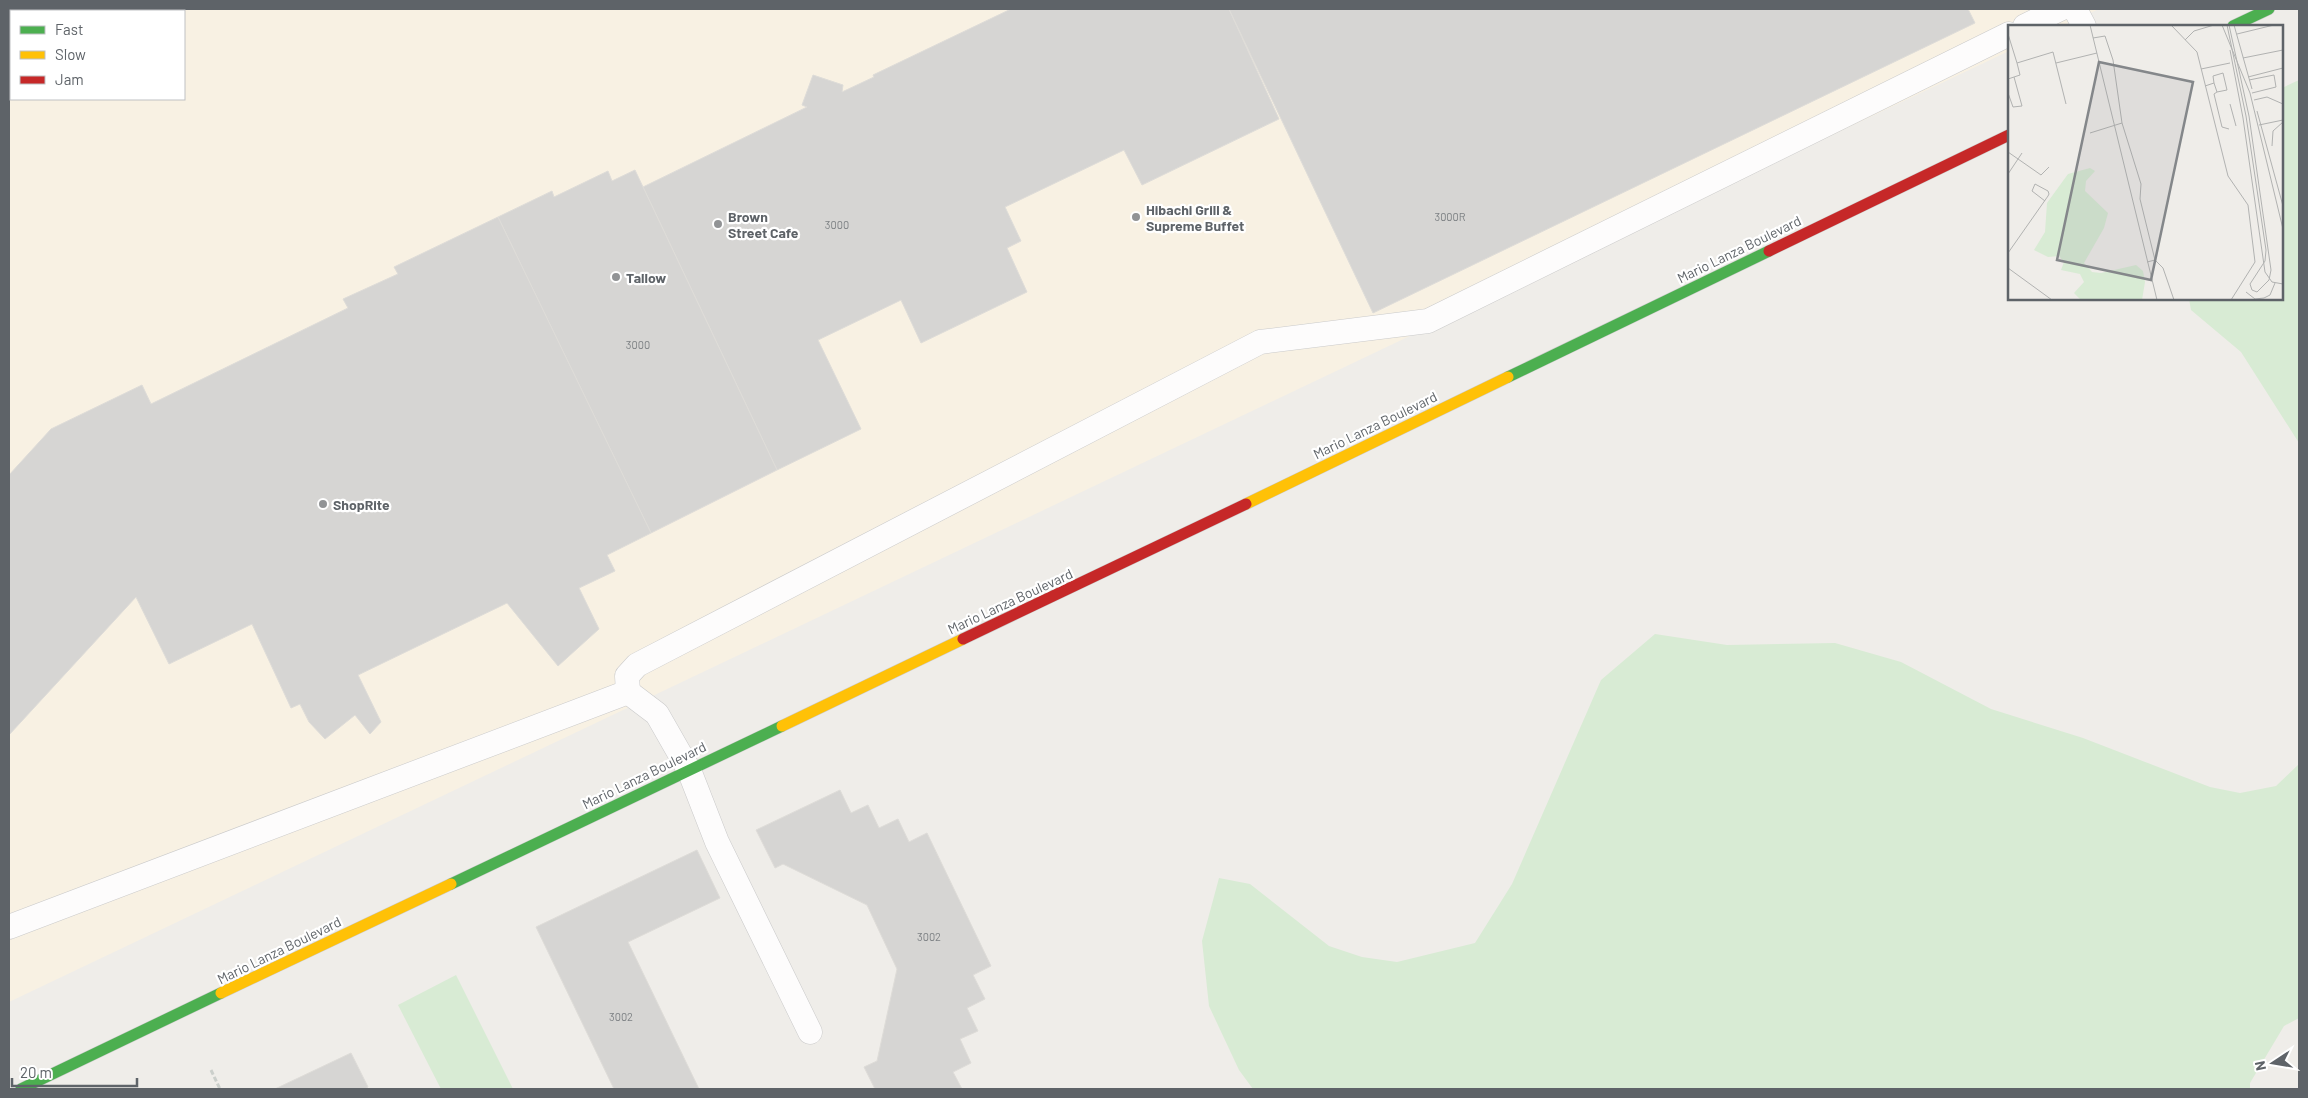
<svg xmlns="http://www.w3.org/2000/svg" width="2308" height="1098" viewBox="0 0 2308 1098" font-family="Barlow,sans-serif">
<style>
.commercial{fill:#f8f1e3;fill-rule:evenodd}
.green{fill:#d8ebd4}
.building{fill:#d6d5d3;stroke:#dedcd8}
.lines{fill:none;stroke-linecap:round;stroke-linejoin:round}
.lane-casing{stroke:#cacaca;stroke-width:25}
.fast-casing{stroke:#cbcbcb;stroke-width:12}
.slow-casing{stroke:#cbcbcb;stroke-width:12}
.jam-casing{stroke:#cbcbcb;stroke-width:12}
.path{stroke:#cbcfcb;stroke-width:3;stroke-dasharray:5 2.5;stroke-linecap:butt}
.lane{stroke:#fdfcfc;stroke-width:24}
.fast{stroke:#4caf50;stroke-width:11}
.slow{stroke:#ffc107;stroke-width:11}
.jam{stroke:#c62828;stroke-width:11}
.poi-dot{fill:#919395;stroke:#fff;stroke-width:2}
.labels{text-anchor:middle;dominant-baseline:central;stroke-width:4.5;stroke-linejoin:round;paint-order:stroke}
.number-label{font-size:11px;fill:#7d8184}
.poi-label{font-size:14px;font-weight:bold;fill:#5e6368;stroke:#fff;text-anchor:start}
.street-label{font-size:14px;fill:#5e6368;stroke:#fff}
.inset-road{fill:none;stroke:#b1b2b1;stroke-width:1}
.view{fill:#84878a;fill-opacity:0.15;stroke:#84878a;stroke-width:2.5}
.inset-edge{fill:none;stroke:#5e6368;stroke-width:2.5}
</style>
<rect width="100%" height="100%" fill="#efede9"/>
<path class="commercial" d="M 9,9 L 2099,9 L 2062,26 L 2009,26 L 2009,51 L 9,1002 ZM 11,11 L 184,11 L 184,99 L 11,99 Z"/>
<g class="green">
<polygon points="2299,80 2299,443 2241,352 2191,310 2189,299 2282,299 2282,88"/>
<polygon points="1655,634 1727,645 1835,643 1901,662 1991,709 2083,738 2210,787 2240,793 2276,786 2299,764 2299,1018 2284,1026 2250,1083 2250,1089 1253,1089 1239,1070 1209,1006 1202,941 1219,878 1250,884 1329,946 1362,957 1397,962 1475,943 1512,884 1601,680"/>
<polygon points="456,975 513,1089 441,1089 398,1005"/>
</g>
<g class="building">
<polygon points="1011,9 1229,9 1279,119 1142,185 1124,150 1005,207 1021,241 1007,248 1027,292 921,343 901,300 818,340 861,429 777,470 643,187 807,107 802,105 813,75 843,85 842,92 874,77 873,75"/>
<polygon points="1229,9 1968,9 1975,23 1373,313"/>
<polygon points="635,170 777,470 651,533 498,217 552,191 554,197 608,171 612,181"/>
<polygon points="498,217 651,533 607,555 615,571 579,588 599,629 558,666 507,603 358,675 381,722 370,734 355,715 325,739 309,722 300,704 291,708 252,624 169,664 136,597 9,735 9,475 51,429 142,385 151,404 348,308 343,299 398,274 394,267"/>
<polygon points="840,790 851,813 868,805 879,828 898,819 909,842 927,833 991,966 973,975 985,999 967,1008 978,1031 960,1039 971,1063 953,1072 962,1089 875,1089 864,1067 877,1061 897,969 867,905 783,864 775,868 756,830"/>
<polygon points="697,850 720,898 628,942 699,1089 614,1089 536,927"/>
<polygon points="351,1053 368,1087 365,1089 275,1089"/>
</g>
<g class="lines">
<defs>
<g id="lane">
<polyline points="2075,9 2084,26"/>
<polyline points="2025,26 2060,9"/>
<polyline points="628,692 627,676 637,665 1260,342 1428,321 2009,34"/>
<polyline points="628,692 657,714 689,770 717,842 810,1032"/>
<polyline points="9,927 628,692"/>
</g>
<g id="fast">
<polyline points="2233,26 2269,9"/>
<polyline points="1508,377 1769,251"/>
<polyline points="451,884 782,726"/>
<polyline points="21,1089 221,993"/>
</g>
<g id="slow">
<polyline points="1246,504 1508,377"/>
<polyline points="782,726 963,639"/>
<polyline points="221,993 451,884"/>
</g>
<g id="jam">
<polyline points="1769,251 2009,135"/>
<polyline points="963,639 1246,504"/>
</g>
</defs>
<use href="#lane" class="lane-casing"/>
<use href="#fast" class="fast-casing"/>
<use href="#slow" class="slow-casing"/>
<use href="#jam" class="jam-casing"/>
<polyline class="path" points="211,1070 220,1089"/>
<use href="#lane" class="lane"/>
<use href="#fast" class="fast"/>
<use href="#slow" class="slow"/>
<use href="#jam" class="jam"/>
</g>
<g class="poi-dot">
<circle cx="1136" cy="217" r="5"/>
<circle cx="718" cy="224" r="5"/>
<circle cx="616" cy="277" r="5"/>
<circle cx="323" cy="504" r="5"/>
</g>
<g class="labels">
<g class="number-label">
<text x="1450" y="216">3000R</text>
<text x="837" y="224">3000</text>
<text x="638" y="344">3000</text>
<text x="929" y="936">3002</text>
<text x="621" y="1016">3002</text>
</g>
<g class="poi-label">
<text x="1146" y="209">Hibachi Grill &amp;<tspan x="1146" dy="16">Supreme Buffet</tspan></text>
<text x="728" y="216">Brown<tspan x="728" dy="16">Street Cafe</tspan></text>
<text x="626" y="277">Tallow</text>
<text x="333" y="504">ShopRite</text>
</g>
<g class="street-label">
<text transform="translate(1739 249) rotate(-26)">Mario Lanza Boulevard</text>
<text transform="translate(1375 425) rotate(-26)">Mario Lanza Boulevard</text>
<text transform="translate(1010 601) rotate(-25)">Mario Lanza Boulevard</text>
<text transform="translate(644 775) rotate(-26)">Mario Lanza Boulevard</text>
<text transform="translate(279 950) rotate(-26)">Mario Lanza Boulevard</text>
</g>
</g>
<g transform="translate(2008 25)">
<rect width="275" height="275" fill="#efede9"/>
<path d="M 82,143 L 87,146 L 78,156 L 77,166 L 100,188 L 96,203 L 76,238 L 84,247 L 93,248 L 128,240 L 135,246 L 137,257 L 134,275 L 73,275 L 66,268 L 76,257 L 72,249 L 53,245 L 56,237 L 51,231 L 40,232 L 26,225 L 37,207 L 39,178 L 60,149 Z" fill="#d8ebd4"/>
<path class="inset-road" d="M 82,0 L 149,275M 163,0 L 189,27 L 220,151 L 240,180 L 247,237 L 223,275M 214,0 L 242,68 L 275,204M 219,0 L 238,91 L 258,225 L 257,236 L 242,259 L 244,265 L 249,267 L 261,255 L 263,245 L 241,91 L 221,0M 226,0 L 244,64M 0,9 L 9,38M 229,9 L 266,0M 85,13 L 97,11 L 105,35 L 114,98 L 133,159 L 132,174 L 147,235 L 139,237M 177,15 L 186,6 L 206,0M 222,25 L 235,93 L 257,247 L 264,257 L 275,259M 235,33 L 275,25M 48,38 L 89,28M 193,44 L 222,38M 240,52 L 275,43M 0,54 L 12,50 L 9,38 L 45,27 L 58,79M 241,55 L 266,50 L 268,62 L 244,68M 197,61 L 206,58 L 205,51 L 215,48 L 219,65 L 209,67 L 206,58M 209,67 L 206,69 L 214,102 L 221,104M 0,68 L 5,82 L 14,81 L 6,52M 246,75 L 259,72 L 275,79M 222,79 L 228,101M 249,86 L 275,181M 251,100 L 275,95M 82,108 L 114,98M 264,121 L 265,106 L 275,97M 0,127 L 33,150 L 41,142M 0,149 L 14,128M 0,228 L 40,171 L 41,169 L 40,166 L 27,159 L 24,166 L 37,176M 147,235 L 155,243 L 166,275M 0,243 L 44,275M 238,267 L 247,274 L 256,273 L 262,270 L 267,258"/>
<path class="view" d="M 91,37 L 185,57 L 143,255 L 49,235 Z"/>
<rect width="275" height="275" class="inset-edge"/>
</g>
<rect width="2308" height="1098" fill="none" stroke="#5e6368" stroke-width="20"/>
<rect x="10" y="10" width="175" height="90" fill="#ffffff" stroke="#bfc1c3"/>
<rect x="20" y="26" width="25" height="8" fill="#4caf50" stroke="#bfc1c3"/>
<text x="55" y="35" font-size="15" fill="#5e6368">Fast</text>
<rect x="20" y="51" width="25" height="8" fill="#ffc107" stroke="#bfc1c3"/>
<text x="55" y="60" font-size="15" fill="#5e6368">Slow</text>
<rect x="20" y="76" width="25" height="8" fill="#c62828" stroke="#bfc1c3"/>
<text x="55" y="85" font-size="15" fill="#5e6368">Jam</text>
<g transform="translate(2273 1063) rotate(258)" stroke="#ffffff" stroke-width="4" paint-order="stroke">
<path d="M0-4L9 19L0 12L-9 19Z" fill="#5e6368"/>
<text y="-8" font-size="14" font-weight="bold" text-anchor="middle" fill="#5e6368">N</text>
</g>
<path d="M12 1078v8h125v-8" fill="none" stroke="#5e6368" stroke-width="2.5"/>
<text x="20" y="1078" font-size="15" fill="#5e6368" stroke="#ffffff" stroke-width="4" paint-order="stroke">20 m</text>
</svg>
